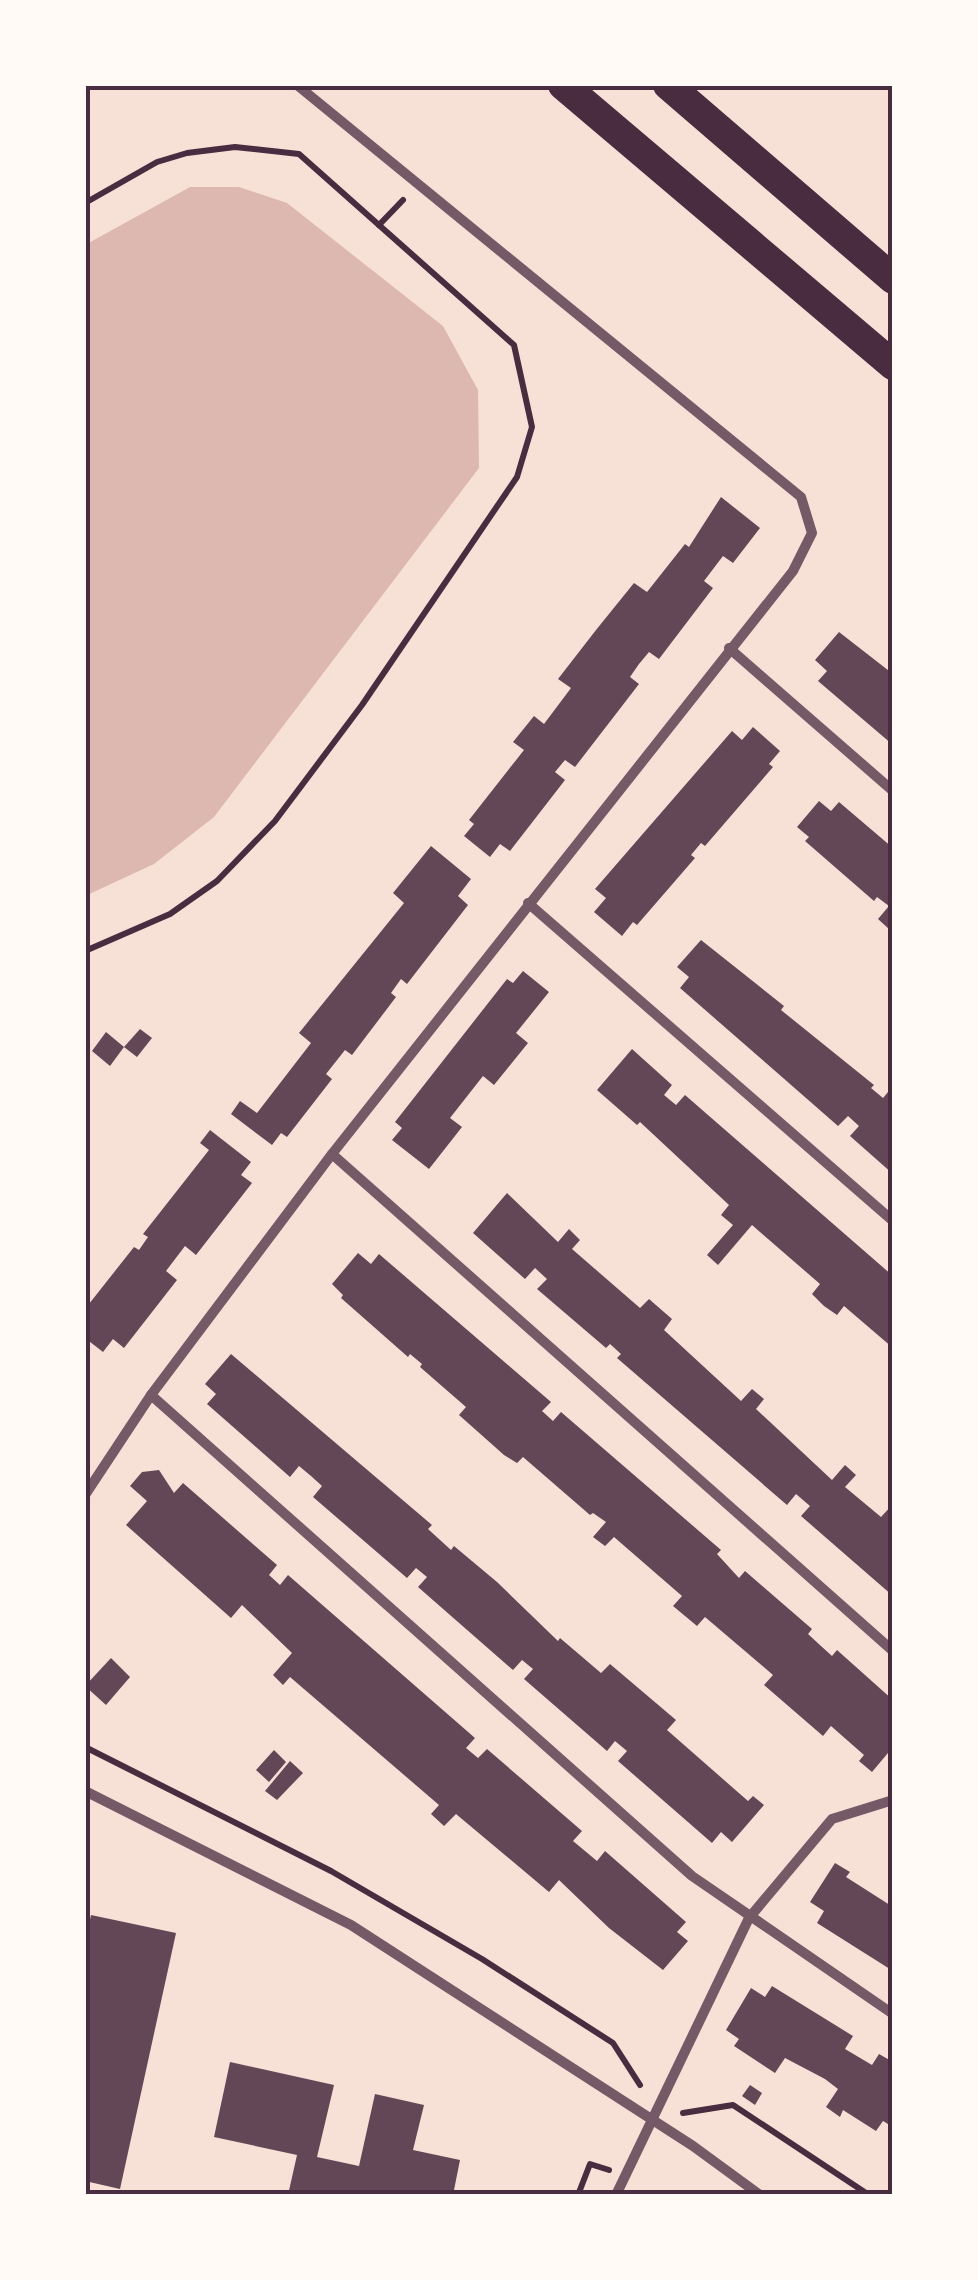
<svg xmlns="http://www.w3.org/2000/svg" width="978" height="2280" viewBox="0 0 978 2280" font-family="Helvetica,sans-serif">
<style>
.water{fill:#dcb8b0}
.building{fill:#644757}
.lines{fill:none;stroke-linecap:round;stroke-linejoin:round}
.path{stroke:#4a2c40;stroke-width:6}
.minor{stroke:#755966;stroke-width:10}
.motorway{stroke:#4a2c40;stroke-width:30}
.neatline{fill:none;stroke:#4a2c40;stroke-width:4}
</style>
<rect width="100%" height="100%" fill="#f7e1d7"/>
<polygon class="water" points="190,187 239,187 287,203 443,326 478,390 479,468 214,817 154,864 85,896 85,245"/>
<g class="building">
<polygon points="721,497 760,528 733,563 723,556 704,581 713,588 659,659 649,652 639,664 630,677 639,684 575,767 565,760 555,772 565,780 510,851 500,844 490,857 464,836 474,824 469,820 524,750 513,742 534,716 544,724 571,688 558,679 596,630 634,583 647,592 685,544 689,547"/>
<polygon points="839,632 893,674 893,745 818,681 827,671 815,660"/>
<polygon points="753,727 780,751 769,764 773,767 705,846 701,843 691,855 695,858 637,925 633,922 622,936 594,912 606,898 595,889 732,731 742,740"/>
<polygon points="819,801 831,811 839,802 893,848 890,930 878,919 889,906 877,897 874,901 805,841 809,837 797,827"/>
<polygon points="431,846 471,879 458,896 468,905 407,984 401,979 391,993 396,997 352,1055 345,1050 326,1074 332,1079 287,1137 281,1133 272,1145 231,1114 240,1101 257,1113 311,1043 299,1033 404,903 393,893"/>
<polygon points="701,940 784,1006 781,1010 874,1085 871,1088 883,1098 893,1086 893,1174 850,1136 859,1126 848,1116 838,1126 680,988 689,977 677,967"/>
<polygon points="523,971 549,992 516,1033 528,1043 494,1085 483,1076 450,1118 462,1127 429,1169 392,1140 402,1128 395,1122 507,979 513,983"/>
<polygon points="140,1029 152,1038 137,1057 124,1047"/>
<polygon points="106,1032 124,1047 110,1066 92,1051"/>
<polygon points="632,1049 672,1085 664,1095 676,1105 685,1095 893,1276 893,1348 844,1306 837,1315 824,1306 812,1294 820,1284 752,1225 718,1265 707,1255 733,1225 721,1215 729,1205 640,1122 637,1125 597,1090"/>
<polygon points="210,1130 251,1162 241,1175 252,1183 196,1255 185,1246 166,1271 177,1280 124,1348 113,1339 103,1352 85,1338 85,1309 134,1247 139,1250 148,1237 143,1234 209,1150 200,1143"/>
<polygon points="507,1193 558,1242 569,1229 580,1240 572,1249 640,1308 649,1299 672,1319 664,1330 741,1401 752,1389 764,1399 756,1409 832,1480 845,1465 856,1475 845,1487 881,1517 893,1504 893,1596 801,1516 810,1506 796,1494 787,1505 617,1358 621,1354 610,1344 606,1348 537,1289 547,1279 535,1268 525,1279 473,1233"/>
<polygon points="358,1253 371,1264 379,1254 551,1402 542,1411 553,1421 561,1412 721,1550 717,1554 739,1578 745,1571 812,1629 808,1634 821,1646 832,1656 837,1650 893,1700 893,1747 872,1772 859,1761 864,1755 831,1726 823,1736 764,1685 773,1675 705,1617 697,1626 673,1606 682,1596 614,1537 605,1546 593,1537 606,1522 593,1513 590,1515 523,1457 517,1463 504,1455 459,1415 466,1407 420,1367 422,1364 410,1354 408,1357 341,1298 343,1295 332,1284"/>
<polygon points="231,1354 432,1525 428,1529 451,1550 454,1546 497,1582 558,1641 560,1638 601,1673 610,1664 676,1720 667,1730 748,1801 753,1796 764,1805 732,1842 721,1832 712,1843 618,1761 627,1751 615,1741 607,1751 524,1679 533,1669 522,1660 513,1670 418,1587 427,1577 416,1568 407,1578 313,1497 322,1486 311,1476 299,1466 290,1477 207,1404 216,1394 205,1384"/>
<polygon points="159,1470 174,1493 183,1483 277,1565 269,1575 280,1585 288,1575 475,1738 466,1748 478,1758 487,1749 582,1831 573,1841 597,1861 605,1851 686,1922 677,1932 688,1941 663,1970 609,1928 559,1880 549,1892 456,1814 444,1826 431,1814 439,1805 290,1677 283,1685 273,1675 292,1653 242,1605 231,1618 126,1525 147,1501 130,1486 142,1472"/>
<polygon points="111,1658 130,1677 106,1705 85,1686"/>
<polygon points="274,1750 286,1762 269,1782 256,1770"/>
<polygon points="290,1761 303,1773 277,1800 265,1791"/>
<polygon points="835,1863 850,1872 846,1877 893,1907 893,1971 817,1923 824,1911 810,1902"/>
<polygon points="91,1915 176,1933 120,2189 85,2181 85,1942"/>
<polygon points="772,1986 853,2036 845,2049 872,2065 879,2054 893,2062 893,2127 883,2121 876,2131 843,2110 840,2117 826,2107 838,2089 825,2079 785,2058 775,2073 734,2046 739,2039 726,2030 751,1988 765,1997"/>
<polygon points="230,2062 334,2085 317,2157 359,2166 375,2094 424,2105 413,2150 460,2160 453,2195 288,2195 297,2155 214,2137"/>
<polygon points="750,2085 762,2093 755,2105 742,2096"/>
</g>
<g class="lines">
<g class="path">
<polyline points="85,203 157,162 187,153 235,147 299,154 514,345 532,427 517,477 362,705 275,821 217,881 170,914 85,951"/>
<polyline points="379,225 403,200"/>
<polyline points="85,1747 331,1871 482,1959 613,2043 640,2085"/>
<polyline points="683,2113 733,2105 869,2195"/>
<polyline points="578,2195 590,2164 609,2170"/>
</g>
<g class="minor">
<polyline points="729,648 893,791"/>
<polyline points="528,903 893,1221"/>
<polyline points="332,1154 893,1651"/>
<polyline points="151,1395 692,1876 893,2014"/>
<polyline points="85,1495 151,1395 332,1154 793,571 812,533 801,497 297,85"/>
<polyline points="85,1791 351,1925 693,2146 760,2195"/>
<polyline points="616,2195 749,1918 832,1819 893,1800"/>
</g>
<g class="motorway">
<polyline points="563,85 893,365"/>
<polyline points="668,85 893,279"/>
</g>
</g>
<rect width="978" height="2280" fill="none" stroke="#fffaf5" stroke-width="175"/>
<rect x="88" y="88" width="802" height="2104" class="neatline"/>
</svg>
